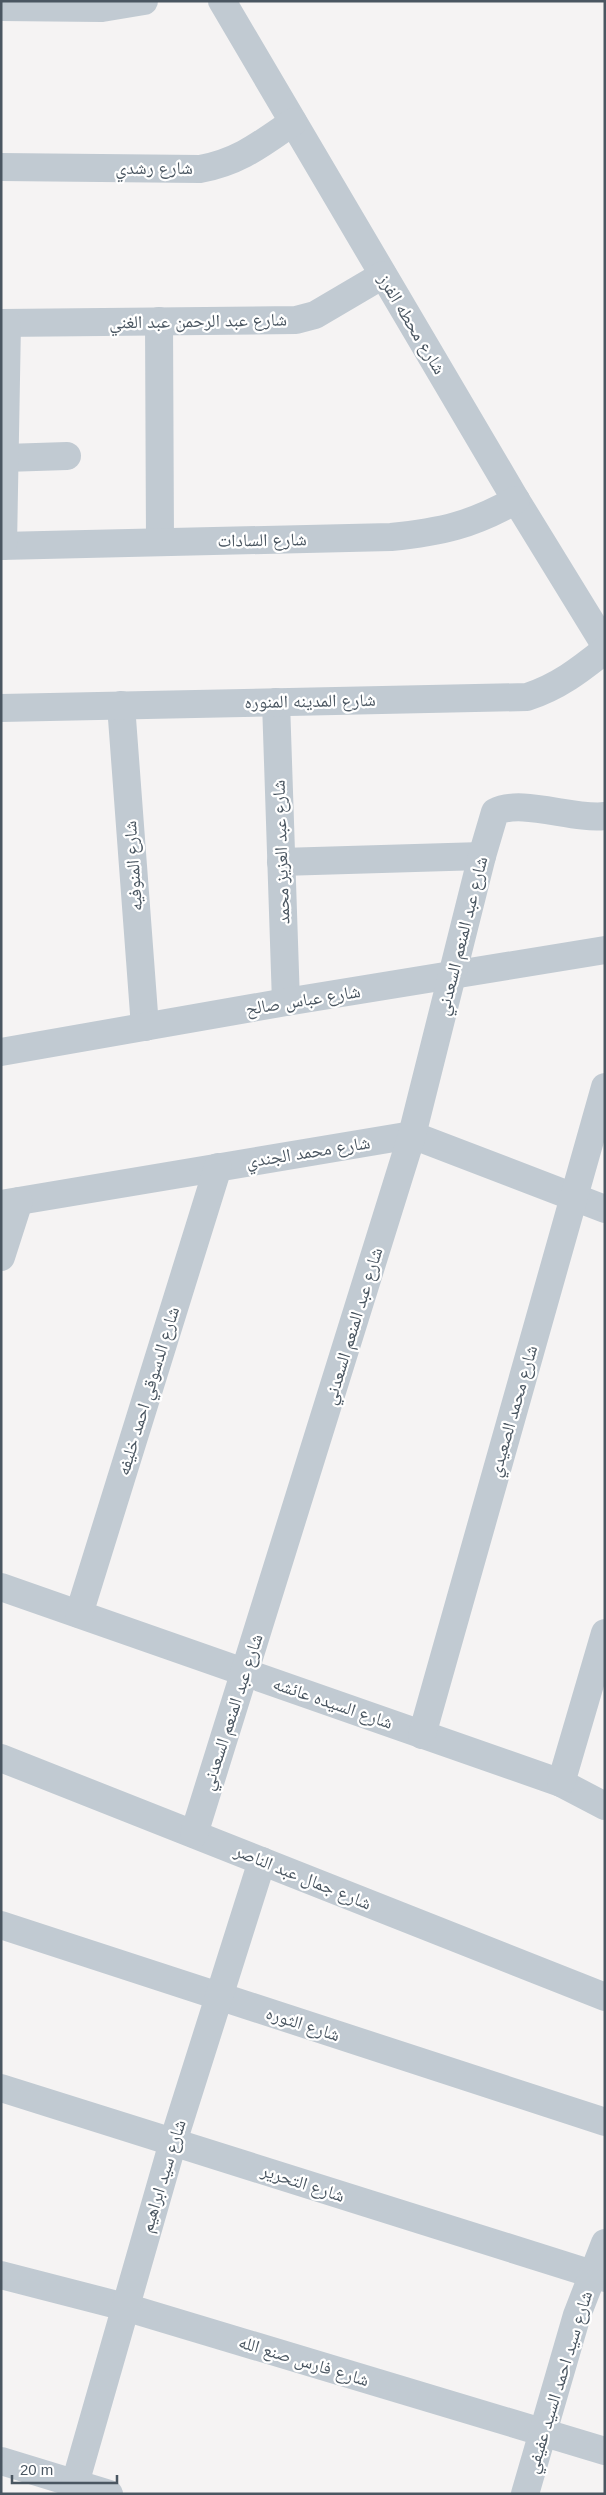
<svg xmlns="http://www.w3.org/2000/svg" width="606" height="2495" viewBox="0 0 606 2495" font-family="Arial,'Noto Naskh Arabic',sans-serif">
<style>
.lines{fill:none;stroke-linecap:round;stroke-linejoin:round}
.minor{stroke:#c1cad2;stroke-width:28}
.labels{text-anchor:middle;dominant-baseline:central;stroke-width:4.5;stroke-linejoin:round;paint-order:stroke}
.street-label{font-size:18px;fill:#4a5661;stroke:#fff}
</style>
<rect width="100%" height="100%" fill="#f5f3f3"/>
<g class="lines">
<g class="minor">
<polyline points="222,1 516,500 605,645"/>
<polyline points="1,7 102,8 144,1"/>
<path d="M 1,167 L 200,169 C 239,162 261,144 293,122"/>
<polyline points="159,321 160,542"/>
<polyline points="1,323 296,320 315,315 383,275"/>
<polyline points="5,458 67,456"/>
<path d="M 1,546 L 391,537 C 441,532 472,525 516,500"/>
<polyline points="3,546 7,323"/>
<polyline points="276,702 286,1002"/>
<polyline points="121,705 145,1027"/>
<path d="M 1,708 L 527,697 C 558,687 580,670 605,650"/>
<polyline points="281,862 482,856"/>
<polyline points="1,1052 286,1002 605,950"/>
<polyline points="1,1204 412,1135 605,1209"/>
<polyline points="1,1257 19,1201"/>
<polyline points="1,1587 561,1783 605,1806"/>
<polyline points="79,1614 218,1167"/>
<polyline points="422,1735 605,1087"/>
<polyline points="1,1758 605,1997"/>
<polyline points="561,1783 605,1633"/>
<path d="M 194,1834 L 412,1135 L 482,856 L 495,812 C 521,798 573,820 605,816"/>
<polyline points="1,1925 605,2122"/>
<polyline points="1,2088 605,2278"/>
<polyline points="1,2275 125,2307 605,2451"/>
<polyline points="1,2461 109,2494"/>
<polyline points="72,2494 173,2142 262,1861"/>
<polyline points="525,2494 577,2315 605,2243"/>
</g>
</g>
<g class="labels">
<g class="street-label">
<text x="154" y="168">شارع رشدي</text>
<text transform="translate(198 321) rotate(-1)">شارع عبد الرحمن عبد الغني</text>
<text transform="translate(412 324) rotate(59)">شارع محطه الفرز</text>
<text transform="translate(262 540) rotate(-1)">شارع السادات</text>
<text transform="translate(310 701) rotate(-1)">شارع المدينه المنوره</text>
<text transform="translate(281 852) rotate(-92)">شارع عبد العزيز محمد</text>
<text transform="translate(133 866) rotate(-94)">شارع المنوفيه</text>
<text transform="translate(462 936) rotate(-76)">شارع عبد المنعم السعدني</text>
<text transform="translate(303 1000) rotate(-9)">شارع عباس صالح</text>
<text transform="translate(308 1152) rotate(-9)">شارع محمد الجندي</text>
<text transform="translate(353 1326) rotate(-73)">شارع عبد المنعم السعدني</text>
<text transform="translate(148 1391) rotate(-73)">شارع الدسوقي احمد خليفه</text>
<text transform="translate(513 1411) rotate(-74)">شارع محمد الصعيدي</text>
<text transform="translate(333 1703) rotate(19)">شارع السيده عائشه</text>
<text transform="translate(232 1712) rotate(-72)">شارع عبد المنعم السعدني</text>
<text transform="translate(303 1877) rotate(22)">شارع جمال عبد الناصر</text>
<text transform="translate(303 2024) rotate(18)">شارع الثوره</text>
<text transform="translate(163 2176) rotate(-73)">شارع سيد ابراهيم</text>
<text transform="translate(303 2183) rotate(18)">شارع التحرير</text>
<text transform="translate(304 2361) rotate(17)">شارع فارس صنع الله</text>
<text transform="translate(559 2382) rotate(-73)">شارع سيد احمد السيد عفيفي</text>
</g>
</g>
<rect width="606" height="2495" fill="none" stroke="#4a5661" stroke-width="5"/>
<path d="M12 2475v8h105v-8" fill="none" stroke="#4a5661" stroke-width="2.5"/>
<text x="20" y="2475" font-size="15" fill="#4a5661" stroke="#ffffff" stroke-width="4" paint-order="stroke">20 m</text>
</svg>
